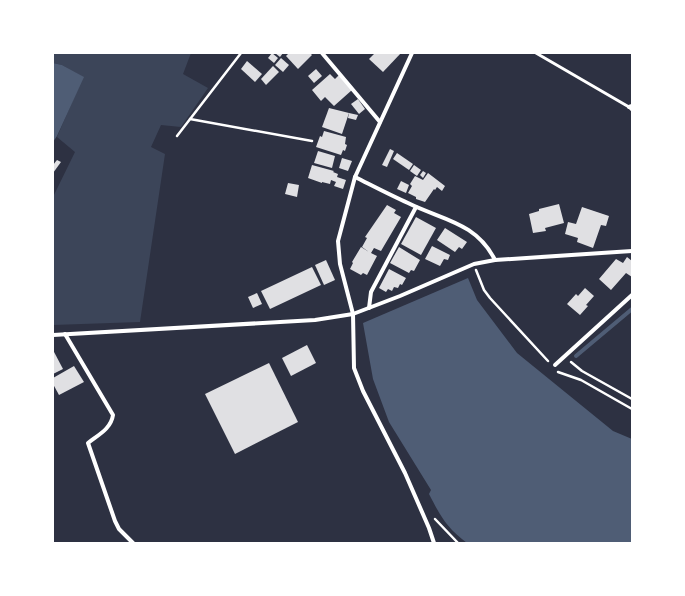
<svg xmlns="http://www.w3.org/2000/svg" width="685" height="596" viewBox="0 0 685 596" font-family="Jost,sans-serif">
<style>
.green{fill:#3c4559}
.water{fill:#4f5d75}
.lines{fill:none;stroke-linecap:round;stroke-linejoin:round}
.stream{stroke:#4f5d75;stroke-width:4}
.building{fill:#e0e0e3}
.path{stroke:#fff;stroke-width:2.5}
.service{stroke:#fff;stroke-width:3}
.minor{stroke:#fff;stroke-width:4}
</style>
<rect width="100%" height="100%" fill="#2d3142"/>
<polygon class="green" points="53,53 191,53 183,74 208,88 181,127 161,125 151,147 165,154 140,322 53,325 53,197 75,152 57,137 83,77 62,65 53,63"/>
<g class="water">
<polygon points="53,63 62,65 84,77 57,136 53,142"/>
<path d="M 468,278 L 477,300 L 517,353 L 613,431 L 632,439 L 632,543 L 467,543 C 446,527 441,517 429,494 L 431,490 L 389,422 L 373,379 L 363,323 Z"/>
</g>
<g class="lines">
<polyline class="stream" points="576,356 632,309"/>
</g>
<g class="building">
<polygon points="272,53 278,58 274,63 268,58"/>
<polygon points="275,53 283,53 280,57"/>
<polygon points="289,53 310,53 312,55 298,69 286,56"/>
<polygon points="375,53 401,53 383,72 369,59"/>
<polygon points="281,58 289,65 283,72 275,65"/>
<polygon points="247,61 262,74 255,82 241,69"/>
<polygon points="273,66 279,72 266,85 261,79"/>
<polygon points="316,69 322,76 314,83 308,76"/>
<polygon points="330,74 335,79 339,75 352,90 334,106 325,97 321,101 312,90"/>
<polygon points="358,99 365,109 359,114 351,104"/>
<polygon points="329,108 349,113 342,134 322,127"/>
<polygon points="349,113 358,115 356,120 348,118"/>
<polygon points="324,131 346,137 345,144 347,145 345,151 343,150 341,155 316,147 320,136 322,137"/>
<polygon points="390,149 394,151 387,167 382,165"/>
<polygon points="318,151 335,156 332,168 314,163"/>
<polygon points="397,153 413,164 409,170 393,159"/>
<polygon points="342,158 352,161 348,171 339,168"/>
<polygon points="57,160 61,162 53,173 53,165"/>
<polygon points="312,165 334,171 333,172 338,174 337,177 346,180 343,189 334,186 336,182 331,180 330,184 322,182 322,183 308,178"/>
<polygon points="414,165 421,170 417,176 410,171"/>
<polygon points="423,171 426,173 423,178 420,175"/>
<polygon points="428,173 445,186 442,191 437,187 435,190 434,189 425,202 416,199 416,197 408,193 412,186 410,184 415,176 423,180"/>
<polygon points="401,181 409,185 406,193 397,189"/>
<polygon points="288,183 299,185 297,197 285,194"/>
<polygon points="559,204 564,223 545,228 546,231 533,233 529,214 539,211 539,209"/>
<polygon points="387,205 396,210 394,213 401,217 381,251 374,248 371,253 377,256 367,275 363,273 361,275 350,269 353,263 352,262 361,247 369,252 362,247 367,238 365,237"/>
<polygon points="582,207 609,216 606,226 601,225 593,248 577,242 578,238 565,234 568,222 576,224"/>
<polygon points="416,217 436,228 421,255 401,244"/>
<polygon points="445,228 467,242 462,249 459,247 455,252 437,240"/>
<polygon points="432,246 450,255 448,260 444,259 440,266 425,259"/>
<polygon points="399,247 420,260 414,271 411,270 409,273 390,263"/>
<polygon points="627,257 632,261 632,277 626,273 611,290 599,279 616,259 623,263"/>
<polygon points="326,260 335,280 324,285 315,265"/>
<polygon points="312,267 321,285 270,309 261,291"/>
<polygon points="389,269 406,278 402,285 400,284 398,288 394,287 392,291 388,289 386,292 379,288"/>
<polygon points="585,288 594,296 586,305 588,306 580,315 567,304 576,294 578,296"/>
<polygon points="257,293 262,304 253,308 248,297"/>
<polygon points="307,345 316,363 291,376 282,358"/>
<polygon points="53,350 63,369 53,374"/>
<polygon points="269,363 298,422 235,454 205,394"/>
<polygon points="74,366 84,382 59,395 53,384 53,378"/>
</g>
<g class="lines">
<g class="path">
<polyline points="190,119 312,141"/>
<polyline points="177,136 241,53"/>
<polyline points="476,270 484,290 490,298 548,361"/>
<polyline points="571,362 582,371 632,399"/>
<polyline points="558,372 581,380 632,409"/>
<polyline points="435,519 458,543"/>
</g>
<polyline class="service" points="536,53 629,107 632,110"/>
<g class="minor">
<polyline points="322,53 380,122"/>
<polyline points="412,53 355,177 338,241 340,264 353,314 354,368 363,391 405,473 429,528 434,543"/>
<polyline points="629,107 632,106"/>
<path d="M 355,177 C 373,186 390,195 408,203 C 442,220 476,222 495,260"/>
<polyline points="369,308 371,292 416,207"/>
<path d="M 65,334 L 113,415 C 111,429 98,435 88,443 L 115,521 L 119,529 L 133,543"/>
<polyline points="53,335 315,320 353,314 400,296 474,264 495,260 632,251"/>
<polyline points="555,365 632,295"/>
</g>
</g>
<rect width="685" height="596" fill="none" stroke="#ffffff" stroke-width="108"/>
</svg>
